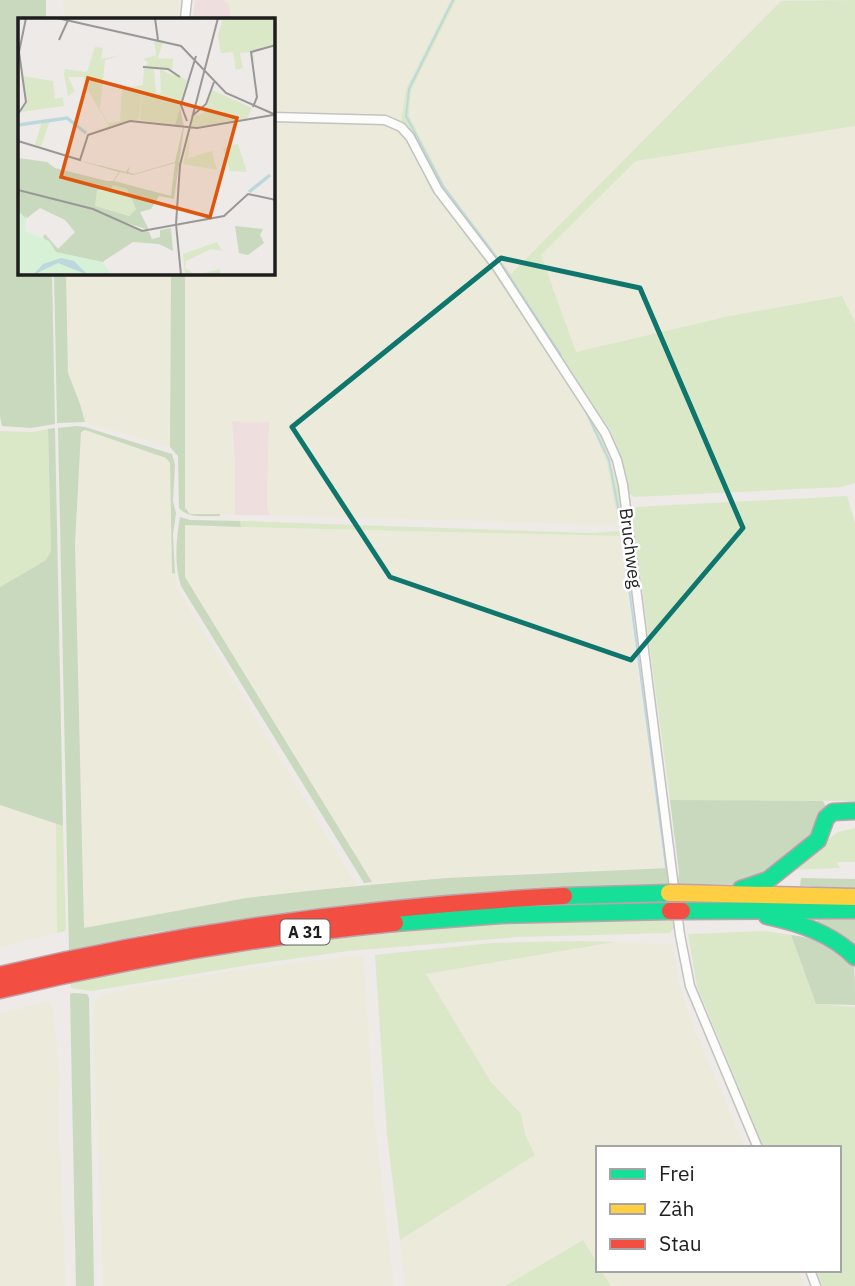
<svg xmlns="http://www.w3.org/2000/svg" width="855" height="1286" viewBox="0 0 855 1286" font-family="'IBM Plex Sans',sans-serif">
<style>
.commercial{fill:#eededd}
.farmland{fill:#ecebdb}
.grass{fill:#dae8c8}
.forest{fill:#c9d9be}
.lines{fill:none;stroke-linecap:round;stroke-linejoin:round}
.stream{stroke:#bdd8dd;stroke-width:2}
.street-casing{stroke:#c4c2c1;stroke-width:11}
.fast-casing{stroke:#c0a0aa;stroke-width:19}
.slow-casing{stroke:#c0a0aa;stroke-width:19}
.jam-casing{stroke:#c0a0aa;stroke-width:19}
.street{stroke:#fcfcfb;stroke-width:8}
.fast{stroke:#16e098;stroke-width:16}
.slow{stroke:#ffcf43;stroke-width:16}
.jam{stroke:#f24e42;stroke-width:16}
.slow-bridge-casing{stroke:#c0a0aa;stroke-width:19;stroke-linecap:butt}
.jam-bridge-casing{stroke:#c0a0aa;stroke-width:19;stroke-linecap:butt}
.slow-bridge{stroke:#ffcf43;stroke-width:16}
.jam-bridge{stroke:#f24e42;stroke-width:16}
.marked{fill:none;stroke:#0f766e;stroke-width:5;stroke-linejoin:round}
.labels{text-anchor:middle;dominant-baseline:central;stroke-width:5;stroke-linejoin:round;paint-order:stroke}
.shield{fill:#fff;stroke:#626262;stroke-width:2}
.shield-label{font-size:16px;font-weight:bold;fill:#1e1e1e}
.street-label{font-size:18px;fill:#1e1e1e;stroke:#fff}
.inset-river{fill:none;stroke:#bdd8dd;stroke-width:3.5}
.inset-road{fill:none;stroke:#9a9897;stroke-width:2}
.view{fill:#de560d;fill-opacity:0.15;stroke:#de560d;stroke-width:3.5}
.inset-edge{fill:none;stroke:#1e1e1e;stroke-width:3.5}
</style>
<rect width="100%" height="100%" fill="#edeae7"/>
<g class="commercial">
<polygon points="195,0 224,0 229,4 231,19 193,19"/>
<polygon points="232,421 269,422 267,509 270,515 235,515 235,463"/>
</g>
<g class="farmland">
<polygon points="63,0 180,0 178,19 64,19"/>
<polygon points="224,0 451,0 406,89 401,123 384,118 273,115 273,19 231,19 229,4"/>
<polygon points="456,0 775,0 781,1 511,275 445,186 409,116 411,90"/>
<polygon points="273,119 383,123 401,132 408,140 429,179 433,193 490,268 586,413 607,462 614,487 618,520 613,525 270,515 267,509 269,422 232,421 232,445 235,463 235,515 190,514 185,508 185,273 273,273"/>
<polygon points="855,126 855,322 841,296 729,316 576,352 541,255 636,161"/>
<polygon points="66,273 171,273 170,447 85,422 80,404 68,373"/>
<polygon points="85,430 166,458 170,463 172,573 175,574 177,588 357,886 246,898 84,928 75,544 81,432"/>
<polygon points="185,525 620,536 664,868 522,873 373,884 185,577"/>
<polygon points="0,806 56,823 57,933 0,947"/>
<polygon points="615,942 672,944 680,988 687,1010 745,1148 598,1148 598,1264 583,1240 505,1286 405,1286 400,1240 535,1155 523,1128 491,1082 425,974"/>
<polygon points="363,955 375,1122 394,1286 103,1286 93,1010 95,1000 100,997 128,989 232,971"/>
<polygon points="48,1001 53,1009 60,1077 58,1108 66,1286 0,1286 0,1014"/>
<polygon points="601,1270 798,1270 805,1286 611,1286"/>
</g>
<g class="grass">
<polygon points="451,0 456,0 411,90 409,116 445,186 511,274 781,1 855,0 855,126 636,161 541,255 576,352 729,316 842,296 855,322 855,483 841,487 634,497 629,493 622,459 611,431 441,188 401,123 406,89"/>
<polygon points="425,179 429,179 494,267 602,436 618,486 622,518 618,520 607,462 586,413 490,268 433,193"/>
<polygon points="48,429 51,551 46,560 0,587 0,431 32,432"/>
<polygon points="847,496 855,523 855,801 670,800 632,512 636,507"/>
<polygon points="240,521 592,533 619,531 620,536 241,527"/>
<polygon points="56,823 63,826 66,931 57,933"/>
<polygon points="855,828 855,862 837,862 840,868 788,870 838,832"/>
<path d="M 664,919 L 678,923 L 670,933 L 518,937 L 348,951 L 249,965 L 92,991 L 71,988 L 70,981 L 76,978 C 165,961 254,945 345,935 C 451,923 557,920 664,919 Z"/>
<polygon points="764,931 791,935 816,1004 855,1007 855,1286 823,1286 816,1270 839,1270 839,1148 764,1148 697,986 688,934"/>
<polygon points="581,941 615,942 426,974 491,1082 521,1114 525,1134 535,1155 400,1240 387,1135 375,955 491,943"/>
<polygon points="583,1240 598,1264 598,1270 601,1270 611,1286 505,1286"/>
</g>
<g class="forest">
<polygon points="0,0 46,0 46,19 19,19 19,273 52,273 55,424 31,428 2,426 0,416"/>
<polygon points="54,273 66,273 68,373 80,404 85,422 57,423"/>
<path d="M 171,273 L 185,273 L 185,508 L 190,514 L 220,514 L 220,516 C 205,516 189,519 179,508 L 178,456 L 170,447 Z"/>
<polygon points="76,426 85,427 172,454 175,465 173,501 176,513 173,535 175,574 172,573 170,463 166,458 85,430 81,432 75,544 84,928 246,898 326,889 446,878 668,868 670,884 538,890 435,897 157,932 69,950 58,428"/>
<polygon points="55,428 63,826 0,805 0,587 46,560 51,551 48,429"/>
<path d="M 180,517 L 190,520 L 240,521 L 241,527 L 185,525 L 185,577 L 372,882 L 364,883 L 181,586 C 174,565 176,539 180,517 Z"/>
<polygon points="670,800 823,801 827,809 818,835 765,876 741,884 678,884 679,872"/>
<polygon points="801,878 855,879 855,889 811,888 811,886 800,886"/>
<polygon points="818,918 855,919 855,946 815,926"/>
<path d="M 791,935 C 810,937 847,947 854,966 C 855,976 855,994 855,1005 L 816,1004 Z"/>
<polygon points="73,993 87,994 89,998 94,1286 76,1286 70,994"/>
</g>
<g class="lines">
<g class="stream">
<polyline points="453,0 409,89 406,116 443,186 500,262 561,355"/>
<polyline points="585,410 609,460 620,518"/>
<polyline points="622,535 666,867"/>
</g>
<defs>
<g id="street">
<polyline points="185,19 187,0"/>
<polyline points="273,117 385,120 401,127 410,137 438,190 497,267 605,433 617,460 623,485 680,935 690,986 758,1148"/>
<polyline points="810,1270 816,1286"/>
</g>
<g id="fast">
<polyline points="741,889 768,880 818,840 826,818 833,812 855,811"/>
<polyline points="564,896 669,893"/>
<polyline points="682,911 855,910"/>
<path d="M 767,916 C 799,923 831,933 855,957"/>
<polyline points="395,923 501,915 670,911"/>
</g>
<polyline id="slow" points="680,893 855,897"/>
<g id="jam">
<path d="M 0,975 C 188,930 371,906 564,896"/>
<path d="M 0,990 C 131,959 262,936 395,923"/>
</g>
</defs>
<use href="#street" class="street-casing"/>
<use href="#fast" class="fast-casing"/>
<use href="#slow" class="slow-casing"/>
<use href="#jam" class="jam-casing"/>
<use href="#street" class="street"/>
<use href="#fast" class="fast"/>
<use href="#slow" class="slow"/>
<use href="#jam" class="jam"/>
<defs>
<polyline id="slow-bridge" points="669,893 680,893"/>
<polyline id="jam-bridge" points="670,911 682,911"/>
</defs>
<use href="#slow-bridge" class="slow-bridge-casing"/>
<use href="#jam-bridge" class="jam-bridge-casing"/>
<use href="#slow-bridge" class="slow-bridge"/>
<use href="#jam-bridge" class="jam-bridge"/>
</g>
<path class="marked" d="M 501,258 L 640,288 L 743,528 L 631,660 L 390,577 L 292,427 Z"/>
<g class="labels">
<rect class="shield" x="280.5" y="919.5" width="49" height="25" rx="5"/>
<g class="shield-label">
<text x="305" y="932">A 31</text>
</g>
<g class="street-label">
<text transform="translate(631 548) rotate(83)">Bruchweg</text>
</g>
</g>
<g transform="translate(18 18)">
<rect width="257" height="257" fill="#edeae7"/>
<path d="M 205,0 L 257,0 L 257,26 L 235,33 L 237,46 L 233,34 L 222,35 L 225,50 L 218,52 L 215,34 L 203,35 L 200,18 ZM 136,22 L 145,24 L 140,40 L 155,41 L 154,54 L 169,62 L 157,107 L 122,102 L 126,51 L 136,51 L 138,76 L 143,75 L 142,51 L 157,59 L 150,50 L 126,49 L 130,45 L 125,41 L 138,37 ZM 77,29 L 85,30 L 83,41 L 104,37 L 87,42 L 82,91 L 90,105 L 102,103 L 104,71 L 125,67 L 121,101 L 70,117 L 66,115 L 49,101 L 33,100 L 23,128 L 17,127 L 24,103 L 0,107 L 34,100 L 50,100 L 69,116 L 91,108 L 68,69 L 66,59 L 50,59 L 57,73 L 50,78 L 46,56 L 47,51 L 69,54 ZM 5,58 L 35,63 L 37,81 L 45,79 L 46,88 L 2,94 L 9,85 ZM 194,72 L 234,90 L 228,103 L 173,109 L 176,97 L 185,96 ZM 172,117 L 170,140 L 194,133 L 199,152 L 165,146 ZM 219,126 L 220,126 L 229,154 L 212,153 L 205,130 ZM 95,167 L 109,171 L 118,191 L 111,198 L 76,188 L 79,171 L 93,173 ZM 199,224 L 204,233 L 193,231 L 168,243 L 167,250 L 178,257 L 202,251 L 202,257 L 167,257 L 165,236 Z" fill="#dae8c8"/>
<path d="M 162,89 L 166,109 L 156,181 L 141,178 L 133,191 L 122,194 L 131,212 L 102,203 L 131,214 L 134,221 L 142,219 L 142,212 L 153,210 L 155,233 L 141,226 L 115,224 L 86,243 L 76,257 L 65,242 L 37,235 L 25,219 L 27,216 L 40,231 L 57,214 L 47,202 L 22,190 L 9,200 L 7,197 L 8,201 L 5,210 L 6,201 L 0,193 L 0,140 L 29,144 L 37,150 L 89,163 L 95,163 L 101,154 L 55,141 L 108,154 L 112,148 L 110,154 L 116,156 L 157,144 L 165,109 L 157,107 ZM 157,145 L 153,178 L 96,163 L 102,154 L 115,157 ZM 95,167 L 109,171 L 118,191 L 111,198 L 77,188 L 79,172 L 93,172 ZM 217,208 L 245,211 L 242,217 L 246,225 L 230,237 L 221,235 Z" fill="#c9d9be" fill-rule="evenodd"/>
<path d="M 0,192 L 8,201 L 7,213 L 31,223 L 38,234 L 85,244 L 93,257 L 0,257 Z" fill="#d6f1d5"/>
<path d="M 43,240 L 56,243 L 70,257 L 40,245 L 15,257 L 25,246 Z" fill="#bdd8dd"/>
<path class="inset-river" d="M 0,107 L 49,100 L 68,115M 231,174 L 252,157"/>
<path class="inset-road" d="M 39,0 L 163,28 L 208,75 L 258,97M 137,0 L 140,22M 41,22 L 51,0M 125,49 L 150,51 L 162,59M 235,89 L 239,79 L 233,34 L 258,27M 0,96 L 8,84 L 1,34 L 8,0M 174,98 L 188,86 L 196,64M 169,103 L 163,87 L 178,38M 0,123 L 62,142 L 70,117 L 112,103 L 179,110 L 255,97M 0,172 L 75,191 L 124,213 L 206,198 L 230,176 L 258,182M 163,257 L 158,206 L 162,147 L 200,0"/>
<path class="view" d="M 70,60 L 219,100 L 192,199 L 43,159 Z"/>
<rect width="257" height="257" class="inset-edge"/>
</g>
<rect x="596" y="1146" width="245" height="126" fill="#ffffff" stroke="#a5a5a5" stroke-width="2"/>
<rect x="610" y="1169" width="35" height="10" fill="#16e098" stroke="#a5a5a5" stroke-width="2"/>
<text x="659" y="1181" font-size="21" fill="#1e1e1e">Frei</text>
<rect x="610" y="1204" width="35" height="10" fill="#ffcf43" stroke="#a5a5a5" stroke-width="2"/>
<text x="659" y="1216" font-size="21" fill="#1e1e1e">Zäh</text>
<rect x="610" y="1239" width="35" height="10" fill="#f24e42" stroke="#a5a5a5" stroke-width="2"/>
<text x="659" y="1251" font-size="21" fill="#1e1e1e">Stau</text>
</svg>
